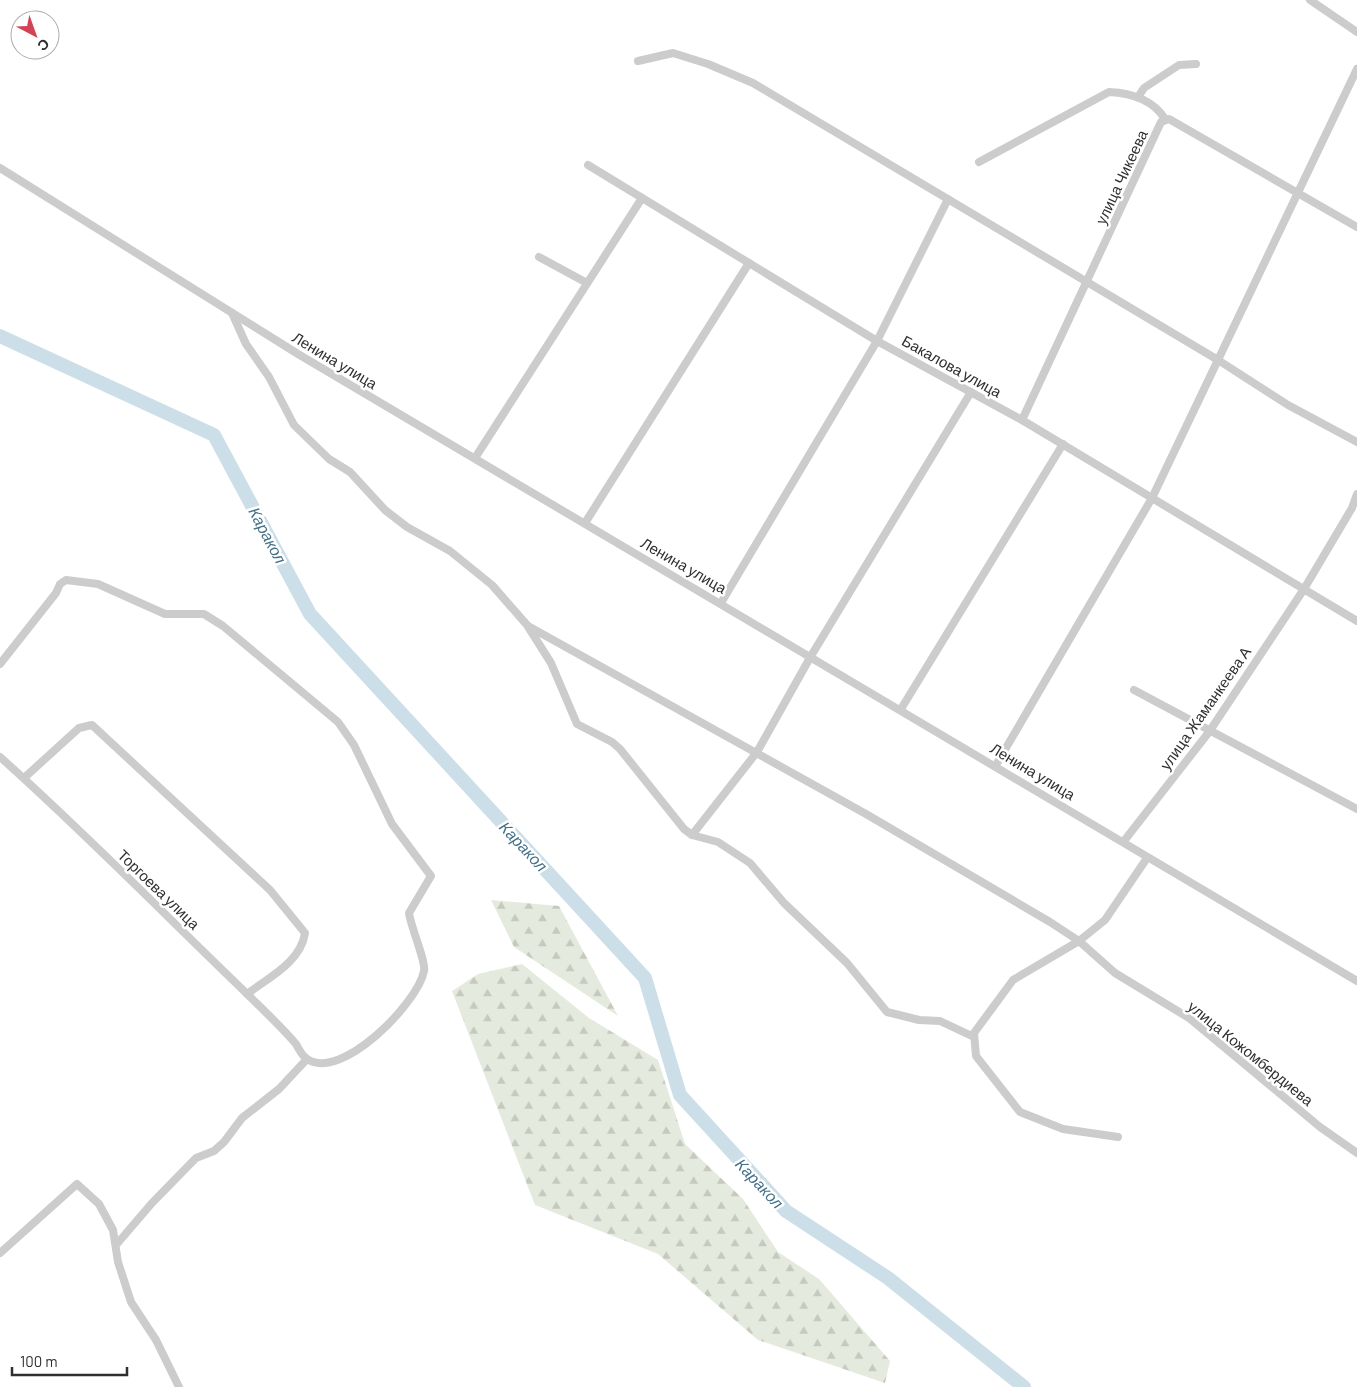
<svg xmlns="http://www.w3.org/2000/svg" width="1357" height="1387" viewBox="0 0 1357 1387" font-family="Barlow,sans-serif">
<style>
.forest{fill:url(#forest-firs)}
.lines{fill:none;stroke-linecap:round;stroke-linejoin:round}
.river{stroke:#ccdfe8;stroke-width:14}
.minor{stroke:#ccc;stroke-width:8}
.labels{text-anchor:middle;dominant-baseline:central;stroke-width:5;stroke-linejoin:round;paint-order:stroke}
.street-label{font-size:15px;fill:#2f2f2f;stroke:#fff}
.water-label{font-size:16px;font-style:italic;fill:#457188;stroke:#fff}
</style>
<defs>
<pattern id="forest-firs" width="22" height="20" patternUnits="userSpaceOnUse" patternTransform="scale(1.25)"><rect width="22" height="20" fill="#e5eade"/><path d="M5 1l3.5 6h-7zM16 11l3.5 6h-7z" fill="#c5c9bf"/></pattern>
</defs>
<rect width="100%" height="100%" fill="#fff"/>
<g class="forest">
<polygon points="491,900 559,906 618,1016 514,947"/>
<polygon points="522,964 589,1018 658,1060 685,1144 743,1199 778,1252 819,1279 890,1361 885,1383 758,1340 658,1254 535,1205 452,991 478,974"/>
</g>
<g class="lines">
<polyline class="river" points="0,336 214,435 310,614 645,978 680,1095 786,1211 888,1278 1024,1387"/>
<g class="minor">
<polyline points="1310,0 1357,32"/>
<polyline points="638,61 673,53 708,64 753,83 1218,360 1288,405 1357,442"/>
<polyline points="1138,97 1144,88 1179,65 1196,64"/>
<path d="M 979,162 L 1109,92 C 1131,93 1153,100 1165,119"/>
<polyline points="588,165 877,341 1022,420 1357,621"/>
<polyline points="0,168 298,354 1357,981"/>
<polyline points="539,257 587,283"/>
<polyline points="232,313 246,344 269,377 294,425 329,459 350,472 385,510 407,527 450,551 492,585 527,625 551,663 577,724 612,742 620,749 684,829 692,835 718,842 750,863 784,903 847,963 887,1012 919,1020 940,1021 974,1037"/>
<polyline points="1022,420 1161,122 1169,119 1357,227"/>
<polyline points="475,458 642,198"/>
<polyline points="585,523 749,263"/>
<polyline points="721,603 877,341 948,199"/>
<polyline points="528,626 866,814 1050,922 1079,941 1115,973 1189,1018 1320,1127 1357,1153"/>
<path d="M 0,664 L 56,593 L 60,584 L 66,580 L 98,584 L 165,614 L 204,614 L 223,626 L 338,722 L 354,745 L 392,824 L 431,876 L 409,913 C 411,928 426,961 424,971 C 418,1003 341,1082 307,1059 C 302,1056 299,1049 296,1044 C 279,1024 259,1006 240,987 C 160,910 83,831 0,757"/>
<polyline points="1134,690 1357,809"/>
<polyline points="901,709 1063,444"/>
<polyline points="996,765 1152,498 1357,69"/>
<path d="M 24,778 L 79,728 L 92,725 L 270,890 L 305,933 C 301,962 268,978 247,994"/>
<polyline points="692,835 757,752 811,656 971,392"/>
<polyline points="1124,841 1209,732 1304,589 1352,508 1357,494"/>
<polyline points="1118,1137 1063,1129 1020,1112 976,1056 974,1033 1013,980 1079,941 1105,920 1147,858"/>
<polyline points="116,1245 152,1203 196,1158 214,1151 224,1142 242,1118 279,1089 307,1059"/>
<polyline points="0,1253 77,1184 99,1204 113,1230 118,1262 131,1302 156,1340 179,1387"/>
</g>
</g>
<g class="labels">
<g class="street-label">
<text transform="translate(1121 177) rotate(-65)">улица Чикеева</text>
<text transform="translate(335 360) rotate(31)">Ленина улица</text>
<text transform="translate(952 366) rotate(29)">Бакалова улица</text>
<text transform="translate(684 565) rotate(30)">Ленина улица</text>
<text transform="translate(1205 708) rotate(-55)">улица Жаманкеева А</text>
<text transform="translate(1033 771) rotate(31)">Ленина улица</text>
<text transform="translate(159 889) rotate(44)">Торгоева улица</text>
<text transform="translate(1251 1053) rotate(39)">улица Кожомбердиева</text>
</g>
<g class="water-label">
<text transform="translate(268 535) rotate(62)">Каракол</text>
<text transform="translate(524 846) rotate(47)">Каракол</text>
<text transform="translate(760 1183) rotate(47)">Каракол</text>
</g>
</g>
<g transform="translate(35 35) rotate(139)"><circle r="24" fill="#ffffff" stroke="#acacac"/>
<path d="M0-4L9 19L0 12L-9 19Z" fill="#d24455"/>
<text y="-8" font-size="14" font-weight="bold" text-anchor="middle" fill="#2f2f2f">С</text>
</g>
<path d="M12 1367v8h115v-8" fill="none" stroke="#2f2f2f" stroke-width="2.5"/>
<text x="20" y="1367" font-size="15" fill="#2f2f2f" stroke="#ffffff" stroke-width="4" paint-order="stroke">100 m</text>
</svg>
